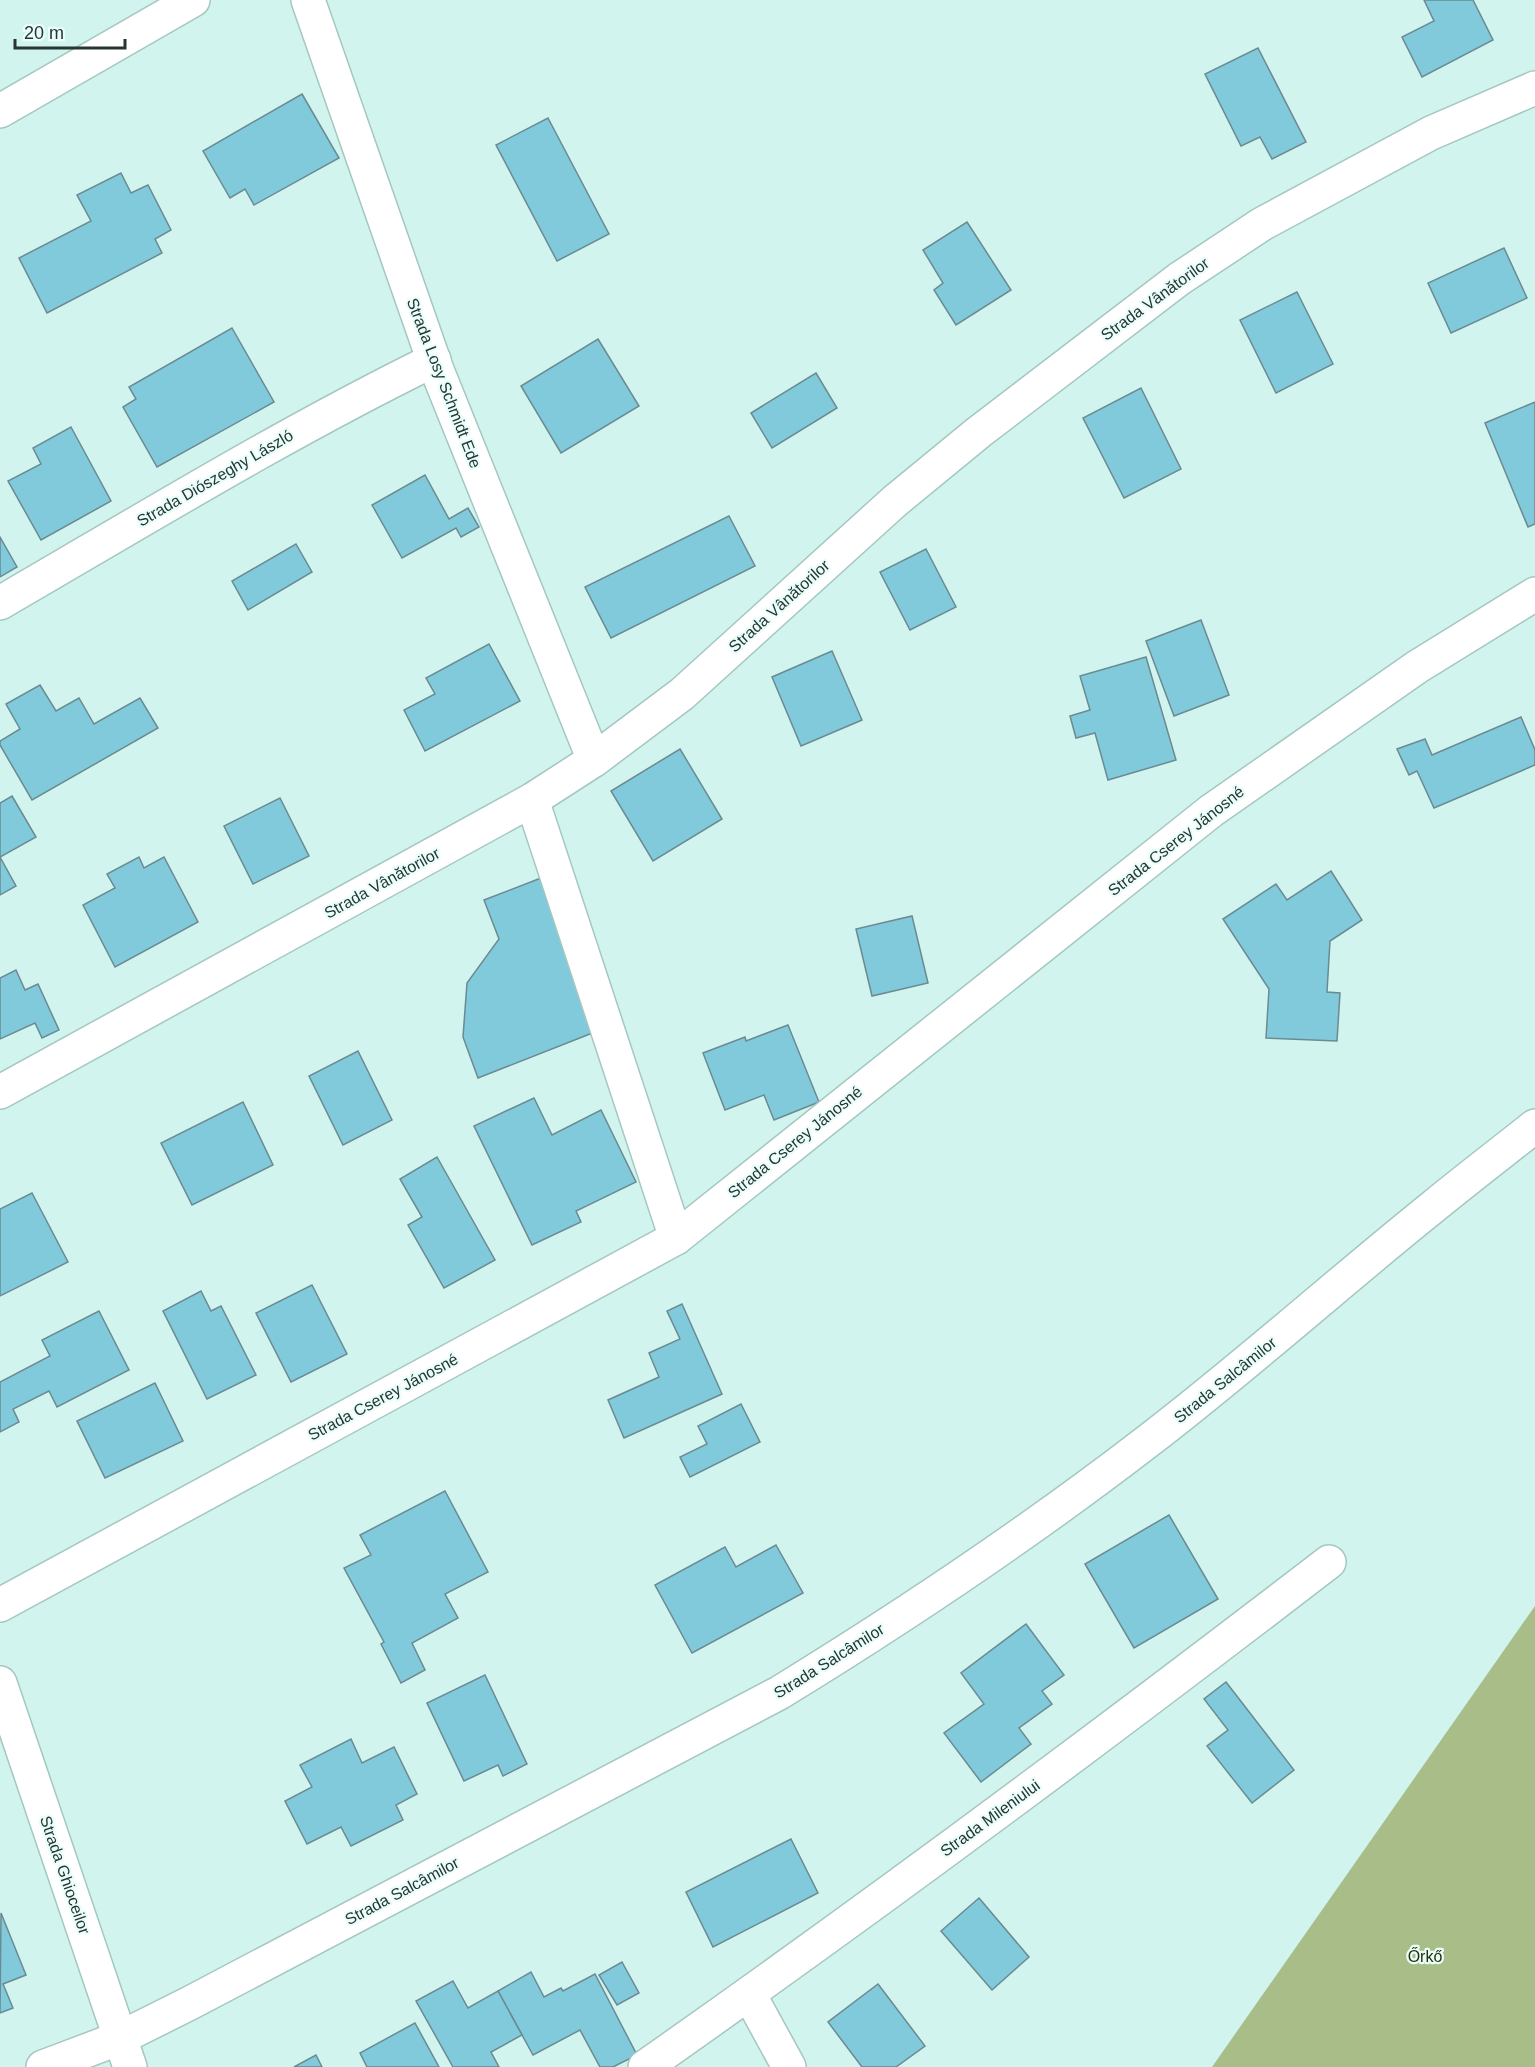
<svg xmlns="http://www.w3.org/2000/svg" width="1535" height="2067" viewBox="0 0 1535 2067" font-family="Arial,sans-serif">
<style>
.forest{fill:#a8bd87}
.building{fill:#81cadb;stroke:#6b8a91;stroke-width:1.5}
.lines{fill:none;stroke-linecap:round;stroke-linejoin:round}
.minor-casing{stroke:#a5c7c1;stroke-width:36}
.minor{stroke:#fff;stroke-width:33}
.labels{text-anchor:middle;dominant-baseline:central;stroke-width:4.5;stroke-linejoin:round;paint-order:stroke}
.street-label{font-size:16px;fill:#273533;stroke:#e9fefa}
.park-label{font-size:16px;fill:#233007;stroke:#e9fefa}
</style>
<rect width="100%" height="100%" fill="#d1f4ee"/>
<polygon class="forest" points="1535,1606 1535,2067 1212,2067"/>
<g class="building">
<polygon points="1424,0 1473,0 1493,40 1422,77 1402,37 1434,21"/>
<polygon points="1258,48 1306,142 1272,159 1260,137 1241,146 1205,74"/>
<polygon points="302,94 339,158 254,205 245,189 230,198 203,151"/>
<polygon points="548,118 609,234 557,261 496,145"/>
<polygon points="121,173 131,193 148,185 171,230 155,239 162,253 47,313 19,258 91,221 77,195"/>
<polygon points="967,222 1011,290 956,325 934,290 943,283 923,250"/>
<polygon points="1504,248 1527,298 1451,333 1428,283"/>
<polygon points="1297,292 1333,364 1276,393 1240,320"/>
<polygon points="232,328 274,402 157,467 123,407 136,399 129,387"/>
<polygon points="598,339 639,406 561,453 521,386"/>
<polygon points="816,373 837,408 772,448 751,413"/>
<polygon points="1141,388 1181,469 1124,498 1083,418"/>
<polygon points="1535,402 1535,524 1528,527 1485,423"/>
<polygon points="71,427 111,501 41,540 8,481 41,464 33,448"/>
<polygon points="425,475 449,519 468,508 479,527 461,537 456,528 402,558 372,505"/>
<polygon points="729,516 755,566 611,638 585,587"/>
<polygon points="0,537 17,567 0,577"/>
<polygon points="296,544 312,572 248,610 232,581"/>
<polygon points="926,549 956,607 910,630 880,572"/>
<polygon points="1201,620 1229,695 1174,716 1146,641"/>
<polygon points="489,644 520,701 425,751 404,710 435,694 426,678"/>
<polygon points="832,651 862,720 801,746 772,677"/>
<polygon points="1146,657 1176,760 1108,780 1095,733 1076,738 1070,716 1090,710 1080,676"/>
<polygon points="40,685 56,711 79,698 94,724 140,698 158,728 32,800 0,745 0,741 20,729 6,704"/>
<polygon points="1521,717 1535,750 1535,765 1434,808 1417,771 1409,775 1397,749 1425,739 1432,755"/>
<polygon points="680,749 722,819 653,861 611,791"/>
<polygon points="12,796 36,837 0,857 16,886 0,895 0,803"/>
<polygon points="280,798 309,856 253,884 224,826"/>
<polygon points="139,857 144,868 164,857 198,922 115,967 83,905 115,888 107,874"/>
<polygon points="1331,871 1362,920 1330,941 1327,992 1340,993 1337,1041 1266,1038 1269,989 1223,919 1276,884 1287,900"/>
<polygon points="541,878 600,1030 478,1078 463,1037 467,983 499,939 484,900"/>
<polygon points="912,916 928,983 872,996 856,929"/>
<polygon points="16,970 25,990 38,984 59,1030 42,1038 35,1023 0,1039 0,978"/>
<polygon points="788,1025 819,1102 774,1120 764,1095 725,1110 703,1053 745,1037 746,1041"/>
<polygon points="358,1051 392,1120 343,1145 309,1076"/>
<polygon points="534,1098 552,1135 601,1110 636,1182 576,1211 581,1222 532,1245 474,1126"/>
<polygon points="243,1102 273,1165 192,1205 161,1143"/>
<polygon points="437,1157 495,1260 444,1288 408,1225 422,1217 400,1179"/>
<polygon points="32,1193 68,1262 0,1296 0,1209"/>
<polygon points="312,1285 347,1354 291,1382 256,1313"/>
<polygon points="201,1291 211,1311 221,1306 256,1375 207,1399 163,1311"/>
<polygon points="682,1304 722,1394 624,1438 608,1400 659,1377 649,1353 680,1339 667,1311"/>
<polygon points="99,1311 129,1370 57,1407 49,1391 13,1409 19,1422 0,1432 0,1382 50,1356 42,1340"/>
<polygon points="155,1383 183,1441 105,1478 77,1421"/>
<polygon points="741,1404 760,1442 690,1477 680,1457 707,1444 698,1426"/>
<polygon points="445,1491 488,1572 445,1594 458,1618 412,1643 425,1670 401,1683 381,1644 384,1642 344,1568 371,1555 360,1535"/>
<polygon points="1169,1515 1218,1599 1134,1648 1085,1564"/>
<polygon points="776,1545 803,1593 692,1653 655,1585 725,1547 736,1567"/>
<polygon points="1026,1624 1064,1675 1042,1691 1052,1704 1019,1728 1031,1744 981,1782 944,1733 984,1704 961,1673"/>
<polygon points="485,1675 527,1764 503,1776 498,1765 464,1781 427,1703"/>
<polygon points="1226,1682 1294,1770 1252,1803 1207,1746 1228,1730 1204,1699"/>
<polygon points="351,1739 362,1763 394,1747 417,1794 396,1805 403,1820 351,1846 341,1827 307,1844 285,1801 312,1787 300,1765"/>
<polygon points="791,1839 818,1893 713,1947 686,1892"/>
<polygon points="979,1898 1029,1957 992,1990 941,1931"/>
<polygon points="1,1913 26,1975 3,1984 13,2008 0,2013"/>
<polygon points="622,1962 639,1993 617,2005 599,1975"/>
<polygon points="531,1972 544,1997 561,1988 563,1991 595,1974 637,2055 613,2067 600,2067 580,2030 533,2055 498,1991"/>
<polygon points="453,1981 468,2008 498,1991 522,2035 491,2052 499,2067 453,2067 416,2001"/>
<polygon points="878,1984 925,2046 896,2067 862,2067 828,2022"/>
<polygon points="415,2023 439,2067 367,2067 360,2053"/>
<polygon points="316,2055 322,2067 294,2067"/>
</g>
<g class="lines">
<defs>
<g id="minor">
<polyline points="308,0 437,370 594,760"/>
<polyline points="0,111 193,0"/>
<path d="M 0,603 C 143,520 285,433 434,360"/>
<polyline points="532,800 676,1238"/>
<polyline points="0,1092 532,800 594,760 682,694 895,501 979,432 1179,279 1262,224 1431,133 1535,88"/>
<polyline points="0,1605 676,1238 1211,811 1417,667 1535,594"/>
<polyline points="0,1683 130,2067"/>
<polyline points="749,1994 789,2067"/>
<path d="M 43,2067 L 120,2038 L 190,2003 L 779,1693 C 906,1615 1030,1532 1148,1441 C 1246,1366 1338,1283 1434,1206 C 1467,1179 1501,1153 1535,1126"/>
<path d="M 645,2067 C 877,1904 1104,1735 1329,1562"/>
</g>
</defs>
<use href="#minor" class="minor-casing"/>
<use href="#minor" class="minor"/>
</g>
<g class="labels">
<g class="street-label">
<text transform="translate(1155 299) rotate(-36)">Strada Vânătorilor</text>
<text transform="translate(444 383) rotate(69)">Strada Losy Schmidt Ede</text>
<text transform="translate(215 478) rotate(-30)">Strada Diószeghy László</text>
<text transform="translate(779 606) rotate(-42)">Strada Vânătorilor</text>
<text transform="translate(1176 841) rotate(-38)">Strada Cserey Jánosné</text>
<text transform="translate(382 883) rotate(-29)">Strada Vânătorilor</text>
<text transform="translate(795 1142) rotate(-39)">Strada Cserey Jánosné</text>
<text transform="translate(1225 1380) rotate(-39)">Strada Salcâmilor</text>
<text transform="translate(383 1397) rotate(-28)">Strada Cserey Jánosné</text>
<text transform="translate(829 1661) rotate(-32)">Strada Salcâmilor</text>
<text transform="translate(990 1818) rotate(-36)">Strada Mileniului</text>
<text transform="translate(65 1875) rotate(71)">Strada Ghioceilor</text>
<text transform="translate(402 1891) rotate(-28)">Strada Salcâmilor</text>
</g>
<g class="park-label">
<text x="1425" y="1956">Őrkő</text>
</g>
</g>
<path d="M15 39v9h110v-9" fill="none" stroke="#273533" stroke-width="3"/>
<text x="24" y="39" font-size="18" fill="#273533" stroke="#e9fefa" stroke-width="4.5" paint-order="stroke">20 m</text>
</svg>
